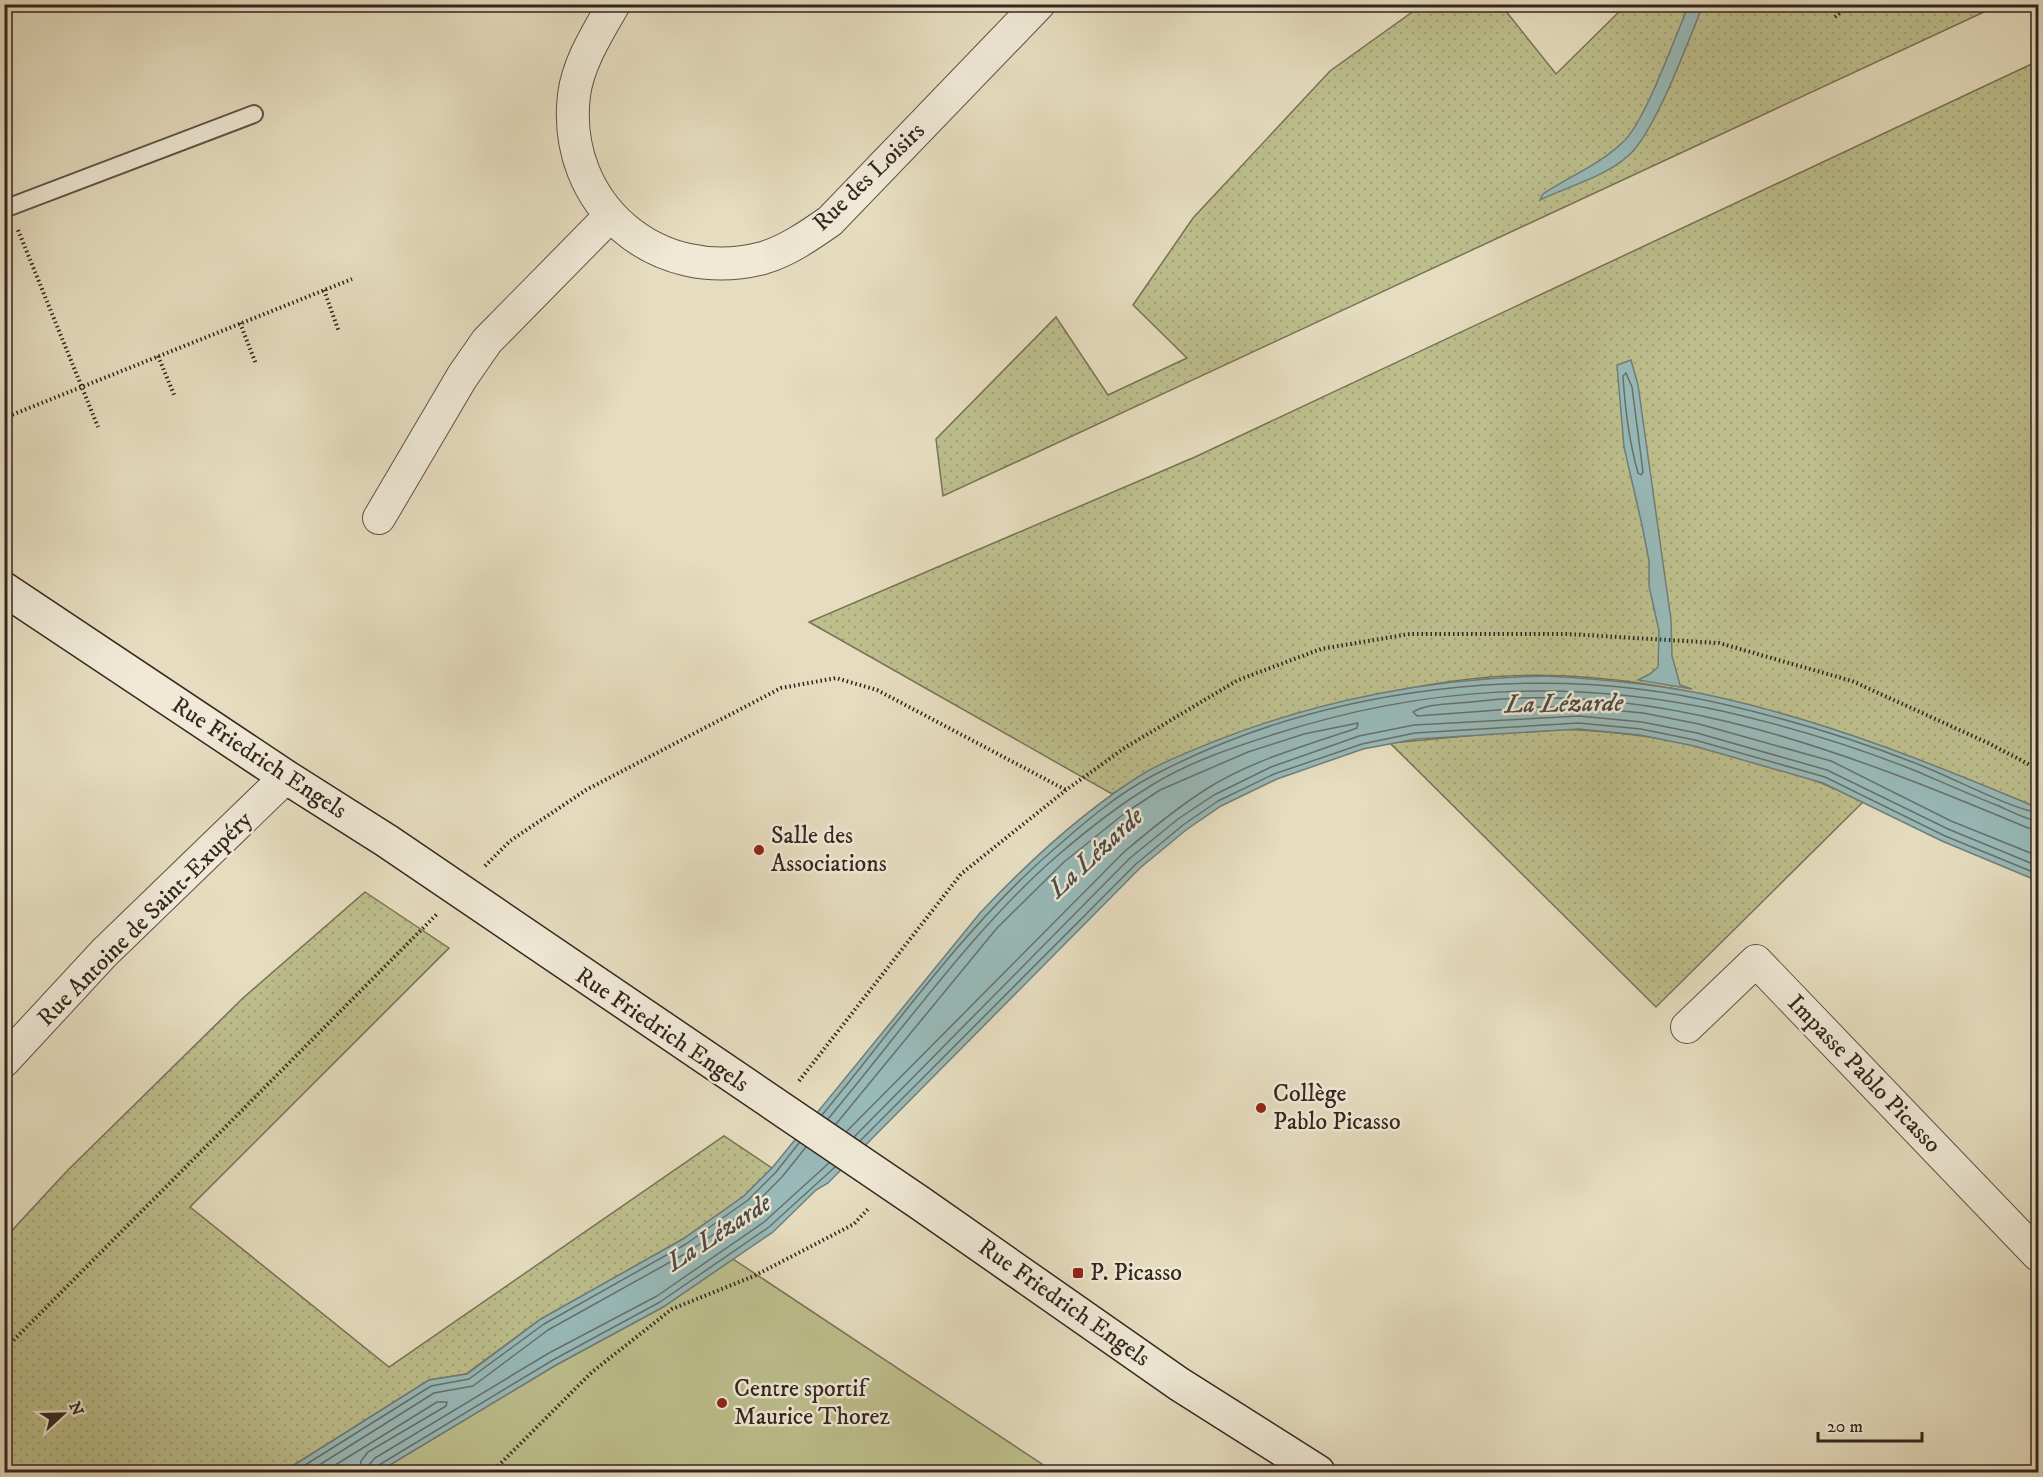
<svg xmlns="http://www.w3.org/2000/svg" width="2043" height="1477" viewBox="0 0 2043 1477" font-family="'IM FELL DW Pica',serif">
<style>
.grass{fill:url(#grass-dots);stroke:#787256;stroke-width:1.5}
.garden{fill:#bdbf8d;stroke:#787256;stroke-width:1.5}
.water{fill:#98bab9;stroke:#707e7b;stroke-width:1.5}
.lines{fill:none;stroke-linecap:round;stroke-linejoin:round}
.shore{stroke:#66706c;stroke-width:1.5}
.lane-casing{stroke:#605347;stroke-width:20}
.street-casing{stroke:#605347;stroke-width:34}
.secondary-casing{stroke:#34251f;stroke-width:36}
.path{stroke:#34251f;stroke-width:4;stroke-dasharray:1.5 3;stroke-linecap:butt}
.lane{stroke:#efe9d6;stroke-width:16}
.street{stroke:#efe9d6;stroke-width:32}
.secondary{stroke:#efe9d6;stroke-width:33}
.poi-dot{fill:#8f2418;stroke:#efe9d6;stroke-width:2}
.labels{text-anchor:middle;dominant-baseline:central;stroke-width:5;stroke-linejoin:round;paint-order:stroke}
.street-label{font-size:24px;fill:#34251f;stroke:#efe9d6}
.poi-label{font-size:24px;fill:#34251f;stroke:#efe9d6;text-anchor:start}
.water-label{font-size:26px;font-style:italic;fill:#4d4a46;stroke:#efe9d6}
</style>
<defs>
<pattern id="grass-dots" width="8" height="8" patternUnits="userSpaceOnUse" patternTransform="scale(1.5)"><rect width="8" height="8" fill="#bdbf8d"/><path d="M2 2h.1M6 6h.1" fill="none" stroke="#a3a479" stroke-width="1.8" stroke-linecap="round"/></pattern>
</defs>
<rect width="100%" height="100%" fill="#e6ddc0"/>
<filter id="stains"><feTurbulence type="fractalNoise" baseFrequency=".00333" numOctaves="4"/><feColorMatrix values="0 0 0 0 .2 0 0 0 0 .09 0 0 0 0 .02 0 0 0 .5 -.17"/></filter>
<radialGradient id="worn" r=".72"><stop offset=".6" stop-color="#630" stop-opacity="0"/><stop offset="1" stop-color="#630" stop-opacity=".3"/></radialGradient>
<g class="grass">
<polygon points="1422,5 1501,5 1556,74 1626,5 1999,5 943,496 936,439 1056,317 1108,395 1187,358 1133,305 1193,218 1330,71"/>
<path d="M 2038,61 L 2038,808 C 1870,738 1675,663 1490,677 C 1430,682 1371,695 1313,711 C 1241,731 1175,754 1112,794 L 809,622 L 1195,457 Z"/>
<path d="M 1543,729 C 1650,729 1768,755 1863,802 L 1656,1007 L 1390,743 Z"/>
<polygon points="365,892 449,948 190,1207 389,1367 724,1136 772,1168 744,1196 683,1239 541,1319 466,1374 429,1380 283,1472 5,1472 4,1239 67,1171 243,998"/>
</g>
<polygon class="garden" points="733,1259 1054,1472 378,1472 556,1365 663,1307"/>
<g class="water">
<path d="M 1689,5 L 1703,5 C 1687,44 1660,119 1634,150 C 1612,175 1569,186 1540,200 L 1543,194 C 1570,176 1601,164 1624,141 C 1646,120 1675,36 1689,5 Z"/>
<polygon points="1631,360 1638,385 1671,620 1672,656 1680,685 1692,689 1638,680 1650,674 1658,667 1659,631 1649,586 1649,561 1642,525 1624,447 1617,365"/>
<path d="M 1546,676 C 1606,679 1667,685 1726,699 C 1834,724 1936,765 2038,808 L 2038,881 L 1942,841 L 1823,783 L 1694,746 L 1640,735 L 1579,729 L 1416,739 L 1363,749 L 1277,779 L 1221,806 L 1186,830 L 1140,868 L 828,1183 L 816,1190 L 773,1232 L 663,1307 L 556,1365 L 378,1472 L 283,1472 L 429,1380 L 467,1374 L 541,1319 L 683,1239 L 744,1196 L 772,1168 L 980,913 C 1030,860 1084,810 1146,772 C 1167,760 1191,751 1213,742 C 1318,700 1433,678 1546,676 Z"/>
</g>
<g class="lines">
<g class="shore">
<path d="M 1626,373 L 1632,387 L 1643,472 L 1641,475 L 1638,473 C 1629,441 1625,409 1623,376 Z"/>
<path d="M 2038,830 L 2028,828 C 1856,756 1661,678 1471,702 C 1455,704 1426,703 1413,712 L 1417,716 L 1541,707 L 1580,707 L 1643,713 L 1699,724 L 1831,761 L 1951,821 L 2038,856"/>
<path d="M 822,1115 C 895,1027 966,925 1053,850 C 1084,823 1117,794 1154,775 C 1324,686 1543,660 1727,705 C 1791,720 1854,739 1915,763 C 1952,777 2002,805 2038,813"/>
<path d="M 828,1119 C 901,1032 972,930 1057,856 C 1087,830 1119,805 1152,785 C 1189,762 1234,747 1275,734 C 1425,686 1569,678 1722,711 C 1787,726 1854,746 1916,771 C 1944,783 1971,795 1999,806 C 2012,812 2025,819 2038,821"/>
<path d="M 836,1124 L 997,928 L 1064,862 L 1125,813 L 1160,790 L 1248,752 L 1304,734 L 1358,723 L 1357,728 C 1307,745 1253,760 1208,788 C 1178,807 1151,829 1124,852 L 847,1131"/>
<polyline points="854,1137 1130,858 1178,819 1214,795 1271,767 1359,736 1414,725 1579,716 1642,722 1697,733 1827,770 1948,829 2038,866"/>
<polyline points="860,1141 1136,864 1183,825 1218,801 1274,774 1362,744 1415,733 1579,723 1641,729 1695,740 1825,777 1945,836 2038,874"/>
<polyline points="294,1472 431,1386 469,1379 544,1324 686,1244 748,1200 776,1172 799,1143"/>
<polyline points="308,1472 434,1393 473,1386 548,1330 690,1251 753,1206 782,1177 806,1147"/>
<polyline points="324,1472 437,1402 447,1402 446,1406 368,1452 361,1461 359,1472"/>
<polyline points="368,1472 369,1465 375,1458 549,1353 657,1296 764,1222 829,1163"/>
<polyline points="376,1472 379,1465 553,1360 660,1302 769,1227 835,1167"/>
</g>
<defs>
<polyline id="lane" points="4,209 254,114"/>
<g id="street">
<path d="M 614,4 C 598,32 578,63 574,95 C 561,204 657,286 763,258 C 787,251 810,235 830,221 L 1039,4"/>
<polyline points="379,518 462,377 487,341 610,216"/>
<polyline points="1687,1027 1756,961 2038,1255"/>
<polyline points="4,1061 104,953 286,777"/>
</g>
<polyline id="secondary" points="4,589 286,777 387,841 920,1203 1179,1384 1318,1472"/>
</defs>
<use href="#lane" class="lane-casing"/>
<use href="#street" class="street-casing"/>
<use href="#secondary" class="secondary-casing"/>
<g class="path">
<polyline points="1835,17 1850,4"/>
<polyline points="18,230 98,427"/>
<polyline points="324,290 339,332"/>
<polyline points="240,323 256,364"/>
<polyline points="158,356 175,397"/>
<polyline points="4,418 352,279"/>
<polyline points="485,866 510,841 586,790 781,688 836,678 877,690 1066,790"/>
<polyline points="799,1081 961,874 1066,790 1126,747 1238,680 1321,649 1410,634 1567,634 1719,643 1852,681 1988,743 2038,769"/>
<polyline points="4,1350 437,914"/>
<polyline points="498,1466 592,1372 672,1309 754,1276 854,1224 868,1209"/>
</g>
<use href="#lane" class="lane"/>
<use href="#street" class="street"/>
<use href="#secondary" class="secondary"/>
</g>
<g class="poi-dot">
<circle cx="759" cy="850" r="6"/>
<circle cx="1261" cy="1108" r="6"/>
<rect x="1072" y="1267" width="12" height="12" rx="3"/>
<circle cx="722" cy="1403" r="6"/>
</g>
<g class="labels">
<g class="street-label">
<text transform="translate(869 177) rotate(-44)">Rue des Loisirs</text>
<text transform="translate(259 758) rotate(33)">Rue Friedrich Engels</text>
<text transform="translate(145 919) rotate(-45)">Rue Antoine de Saint-Exupéry</text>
<text transform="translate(662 1030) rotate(34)">Rue Friedrich Engels</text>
<text transform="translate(1864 1074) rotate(46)">Impasse Pablo Picasso</text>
<text transform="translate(1064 1303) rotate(35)">Rue Friedrich Engels</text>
</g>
<g class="poi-label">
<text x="771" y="836">Salle des<tspan x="771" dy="28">Associations</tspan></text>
<text x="1273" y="1094">Collège<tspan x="1273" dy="28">Pablo Picasso</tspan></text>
<text x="1090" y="1273">P. Picasso</text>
<text x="734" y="1389">Centre sportif<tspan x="734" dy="28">Maurice Thorez</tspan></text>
</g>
<g class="water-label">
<text transform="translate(1564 704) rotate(-1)">La Lézarde</text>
<text transform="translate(1096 853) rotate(-43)">La Lézarde</text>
<text transform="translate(719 1233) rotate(-33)">La Lézarde</text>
</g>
</g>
<rect width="2043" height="1477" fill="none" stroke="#e6ddc0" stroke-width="24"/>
<rect x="6" y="6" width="2031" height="1465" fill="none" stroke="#34251f" stroke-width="3"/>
<rect x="12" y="12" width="2019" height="1453" fill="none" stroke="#34251f" stroke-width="1.5"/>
<g transform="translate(63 1414) rotate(68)" stroke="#efe9d6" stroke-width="4.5" paint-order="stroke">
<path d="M0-4.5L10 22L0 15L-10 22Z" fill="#34251f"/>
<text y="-9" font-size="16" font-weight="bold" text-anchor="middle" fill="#34251f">N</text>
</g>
<path d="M1818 1432v9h104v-9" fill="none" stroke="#34251f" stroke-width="3"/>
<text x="1827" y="1432" font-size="18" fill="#34251f" stroke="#efe9d6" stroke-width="4.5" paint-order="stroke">20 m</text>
<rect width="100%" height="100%" filter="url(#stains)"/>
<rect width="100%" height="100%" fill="url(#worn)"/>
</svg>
